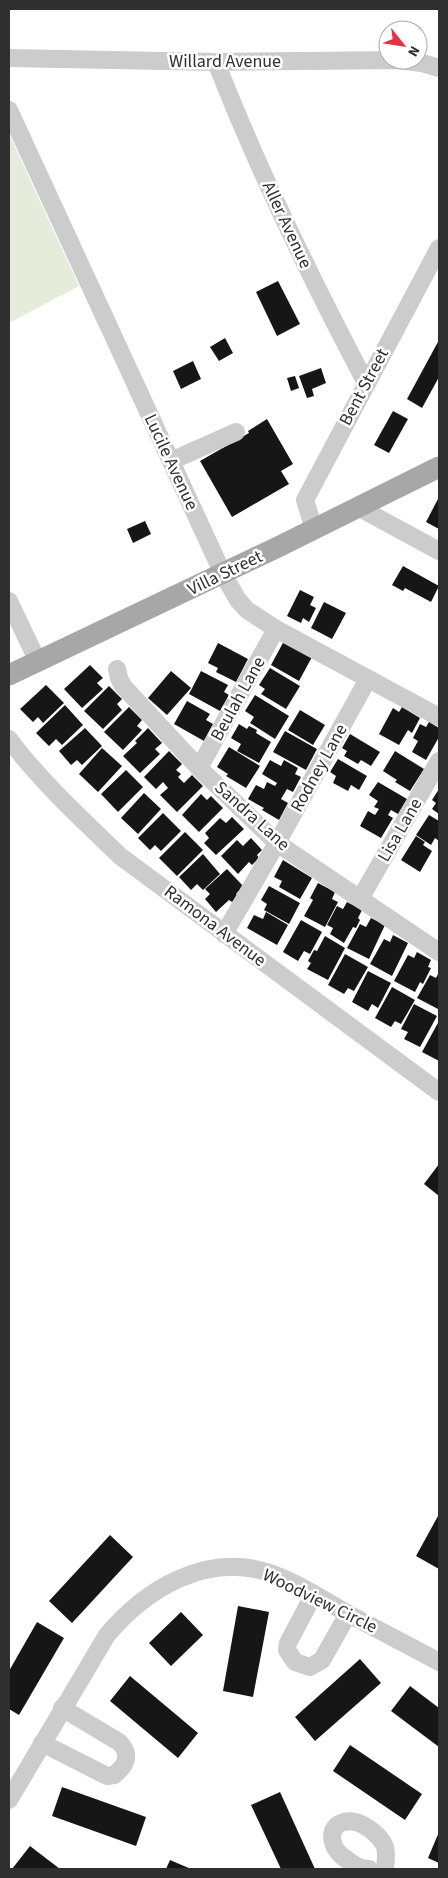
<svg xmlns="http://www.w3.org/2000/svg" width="448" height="1878" viewBox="0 0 448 1878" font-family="'Source Sans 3',sans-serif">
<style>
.green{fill:#e5ecdc}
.building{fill:#161616}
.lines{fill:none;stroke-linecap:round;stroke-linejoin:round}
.minor{stroke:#ccc;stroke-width:18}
.major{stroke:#a7a7a7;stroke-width:21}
.labels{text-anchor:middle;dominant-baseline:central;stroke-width:5;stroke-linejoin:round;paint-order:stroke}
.street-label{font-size:18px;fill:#2f2f2f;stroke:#fff}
</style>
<rect width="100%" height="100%" fill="#fff"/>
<polygon class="green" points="9,134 79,286 9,323"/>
<g class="building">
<polygon points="278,281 300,324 277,336 256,292"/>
<polygon points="225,338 233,353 219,361 210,347"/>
<polygon points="439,340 439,377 422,408 407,399"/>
<polygon points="193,361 201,379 181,389 173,371"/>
<polygon points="321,368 326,383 312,389 314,396 307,398 299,376"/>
<polygon points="295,376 299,388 291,391 287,378"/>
<polygon points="393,411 408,419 389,453 374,445"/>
<polygon points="267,419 293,464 281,471 289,484 232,517 200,461 249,433 248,431"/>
<polygon points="439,497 439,529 426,522"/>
<polygon points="145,521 151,534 133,543 127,529"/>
<polygon points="403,566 439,586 431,602 405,588 403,591 392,585"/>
<polygon points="300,590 314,597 310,605 316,608 309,622 303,618 301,623 287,616"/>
<polygon points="324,602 346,613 332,639 311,628"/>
<polygon points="284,641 312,657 299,681 271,665"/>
<polygon points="218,643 248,659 236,682 216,672 218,668 208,663"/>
<polygon points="90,665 103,678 97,683 103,689 82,708 64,689"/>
<polygon points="270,668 300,686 286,709 261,694 265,689 259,685"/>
<polygon points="171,671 191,688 167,715 148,698"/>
<polygon points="201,671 228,685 224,692 229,695 220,711 189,694"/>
<polygon points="46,685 64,703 43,723 38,717 33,722 20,709"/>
<polygon points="109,686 122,699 117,704 122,710 103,729 84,711"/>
<polygon points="255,695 289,716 275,739 250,723 254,717 245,711"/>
<polygon points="187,701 210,714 206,720 213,724 204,741 174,724"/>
<polygon points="65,705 83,725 62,745 56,739 49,746 36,733"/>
<polygon points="129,707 142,720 137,726 142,730 123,750 104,732"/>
<polygon points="402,707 420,718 412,733 408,730 399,745 379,734 393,708 399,712"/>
<polygon points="300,710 325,725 313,745 288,730"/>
<polygon points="429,722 439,728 439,737 426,760 412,752 418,741 413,738 420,724 426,727"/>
<polygon points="239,724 247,729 249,726 257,730 256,733 271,742 259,763 237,751 241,744 231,738"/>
<polygon points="85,728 102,746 82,765 77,760 71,765 59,751"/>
<polygon points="148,728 162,743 155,749 160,754 140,773 123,756 137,743 135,741"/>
<polygon points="285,731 317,749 306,770 273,752"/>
<polygon points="350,734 380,752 371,766 361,760 358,764 344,756 347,751 342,748"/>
<polygon points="229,747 260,766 246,788 226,776 228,774 217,767"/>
<polygon points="102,748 122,766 98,792 79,774"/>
<polygon points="169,751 182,764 176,770 181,774 178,777 184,783 192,775 203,786 177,812 160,795 168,788 163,782 156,789 144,777"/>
<polygon points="395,751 424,769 410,791 395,782 397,780 383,771"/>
<polygon points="338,759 367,776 359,790 351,785 348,791 333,783 336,776 330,772"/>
<polygon points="270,760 281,766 284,760 298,768 295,774 301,777 293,792 287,789 281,799 288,803 279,820 262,810 264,808 248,799 256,785 264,789 267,782 275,786 277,783 262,774"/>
<polygon points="126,770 143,787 118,812 101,794"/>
<polygon points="378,782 407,799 398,814 391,810 388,815 393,818 381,838 360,826 368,811 375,815 379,809 374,807 378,801 369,795"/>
<polygon points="439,789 439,814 432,809 436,803 432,800"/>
<polygon points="144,793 161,809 138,834 121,818"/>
<polygon points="201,794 207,800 211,796 223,808 199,832 182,815"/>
<polygon points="163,813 181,831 161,851 155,845 150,850 138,838"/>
<polygon points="429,815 439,821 439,841 435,838 431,845 416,835"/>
<polygon points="232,817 244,829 216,855 204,843 209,838 205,833 220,818 226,823"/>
<polygon points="185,832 203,850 177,876 159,858"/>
<polygon points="416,836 425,842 423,845 432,851 420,872 401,860"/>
<polygon points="251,838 262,850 257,855 259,858 252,865 249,862 238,874 221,856 237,840 243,846"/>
<polygon points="203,854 220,874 203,890 197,884 191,890 179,877"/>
<polygon points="283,860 312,878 300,899 279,887 282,881 274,877"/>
<polygon points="227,869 243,886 236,894 238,896 232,902 229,900 216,912 205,899 210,894 205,889"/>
<polygon points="318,883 335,892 332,899 338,902 325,927 304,916 313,900 310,898"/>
<polygon points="269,886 300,903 289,924 264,910 267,904 261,900"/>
<polygon points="347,902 362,910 358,918 360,920 356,928 353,927 344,943 330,934 333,928 327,925 337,906 343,909"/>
<polygon points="266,912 288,925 277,945 247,928 254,915 263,919"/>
<polygon points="371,918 385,925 369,959 347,948 360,924 366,927"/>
<polygon points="301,920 322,932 310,954 304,951 298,961 283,952"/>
<polygon points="393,935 408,943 392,976 370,964 384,939 390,942"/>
<polygon points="325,936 345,948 328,980 307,969 311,963 308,961 314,950 317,951"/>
<polygon points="417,952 431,960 428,967 431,968 423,984 420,982 415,992 394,981 408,955 414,958"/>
<polygon points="345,954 368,967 354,991 348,988 344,994 328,985"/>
<polygon points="368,971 391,983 378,1008 372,1004 368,1011 352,1002"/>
<polygon points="439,972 439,1007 438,1009 417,998 430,975 436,978"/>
<polygon points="392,987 415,1000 401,1024 395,1021 391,1027 375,1018"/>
<polygon points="414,1004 437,1016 420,1047 404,1039 408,1032 401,1029"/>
<polygon points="439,1021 439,1061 422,1052"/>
<polygon points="439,1164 439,1196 424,1184"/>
<polygon points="438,1516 439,1517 439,1569 416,1556"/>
<polygon points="110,1535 133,1557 72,1623 49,1601"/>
<polygon points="238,1606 269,1612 253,1697 223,1691"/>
<polygon points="181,1612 203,1635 171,1666 149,1643"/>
<polygon points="37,1622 64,1638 19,1715 9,1709 9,1671"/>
<polygon points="360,1659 381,1683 315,1741 295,1717"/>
<polygon points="130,1676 198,1733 178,1758 110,1701"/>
<polygon points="410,1686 439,1708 439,1747 391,1711"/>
<polygon points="350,1745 422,1794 405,1820 333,1771"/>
<polygon points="62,1787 146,1817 136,1846 52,1816"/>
<polygon points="280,1792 315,1869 281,1869 251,1805"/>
<polygon points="439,1832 439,1863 428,1858"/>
<polygon points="30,1846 60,1869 12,1869"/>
<polygon points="170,1860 191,1869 166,1869"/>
</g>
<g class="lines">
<g class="minor">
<polyline points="9,58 216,62 398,60 422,63 439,68"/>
<path d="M 216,62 C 259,172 311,279 366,383"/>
<polyline points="9,110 223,574 238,600 247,610 276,629 439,717"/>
<polyline points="171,461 236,432"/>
<polyline points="358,507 439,551"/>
<polyline points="314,529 305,500 439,248"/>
<polyline points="9,601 38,662"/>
<polyline points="117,669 119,678 123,686 199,768 277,843 439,952"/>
<path d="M 9,739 C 41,782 82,819 120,856 L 439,1092"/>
<polyline points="199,768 276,629"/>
<polyline points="360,899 439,761"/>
<polyline points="224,934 277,843 368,679"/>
<polyline points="314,1594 288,1643 287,1650 295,1662 310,1667 322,1660 348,1614"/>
<path d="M 42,1743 L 107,1776 L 114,1775 C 127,1765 131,1754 119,1742 L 62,1708"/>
<path d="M 9,1800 L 107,1635 C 146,1589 205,1553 267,1572 C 295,1581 320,1598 345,1612 C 376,1629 408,1645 439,1662"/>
<path d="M 369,1869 C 358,1869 350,1862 342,1856 C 330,1847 327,1826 344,1822 C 359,1818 380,1834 385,1847 C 387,1854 386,1860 385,1867"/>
</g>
<polyline class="major" points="9,675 278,547 439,467"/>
</g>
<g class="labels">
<g class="street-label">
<text x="225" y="61">Willard Avenue</text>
<text transform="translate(287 225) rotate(65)">Aller Avenue</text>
<text transform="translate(364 387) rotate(-62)">Bent Street</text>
<text transform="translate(171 462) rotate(65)">Lucile Avenue</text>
<text transform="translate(225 573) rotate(-26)">Villa Street</text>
<text transform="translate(238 699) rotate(-61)">Beulah Lane</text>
<text transform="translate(319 768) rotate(-61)">Rodney Lane</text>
<text transform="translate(252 816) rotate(42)">Sandra Lane</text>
<text transform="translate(400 830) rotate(-60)">Lisa Lane</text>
<text transform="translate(215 926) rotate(37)">Ramona Avenue</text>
<text transform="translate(320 1601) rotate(26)">Woodview Circle</text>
</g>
</g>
<rect width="448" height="1878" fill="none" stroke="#2f2f2f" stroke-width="20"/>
<g transform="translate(403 45) rotate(120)"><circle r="24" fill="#ffffff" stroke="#acacac"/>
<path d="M0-4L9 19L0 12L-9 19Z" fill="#e43342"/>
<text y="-8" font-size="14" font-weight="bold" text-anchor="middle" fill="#2f2f2f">N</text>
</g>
</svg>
